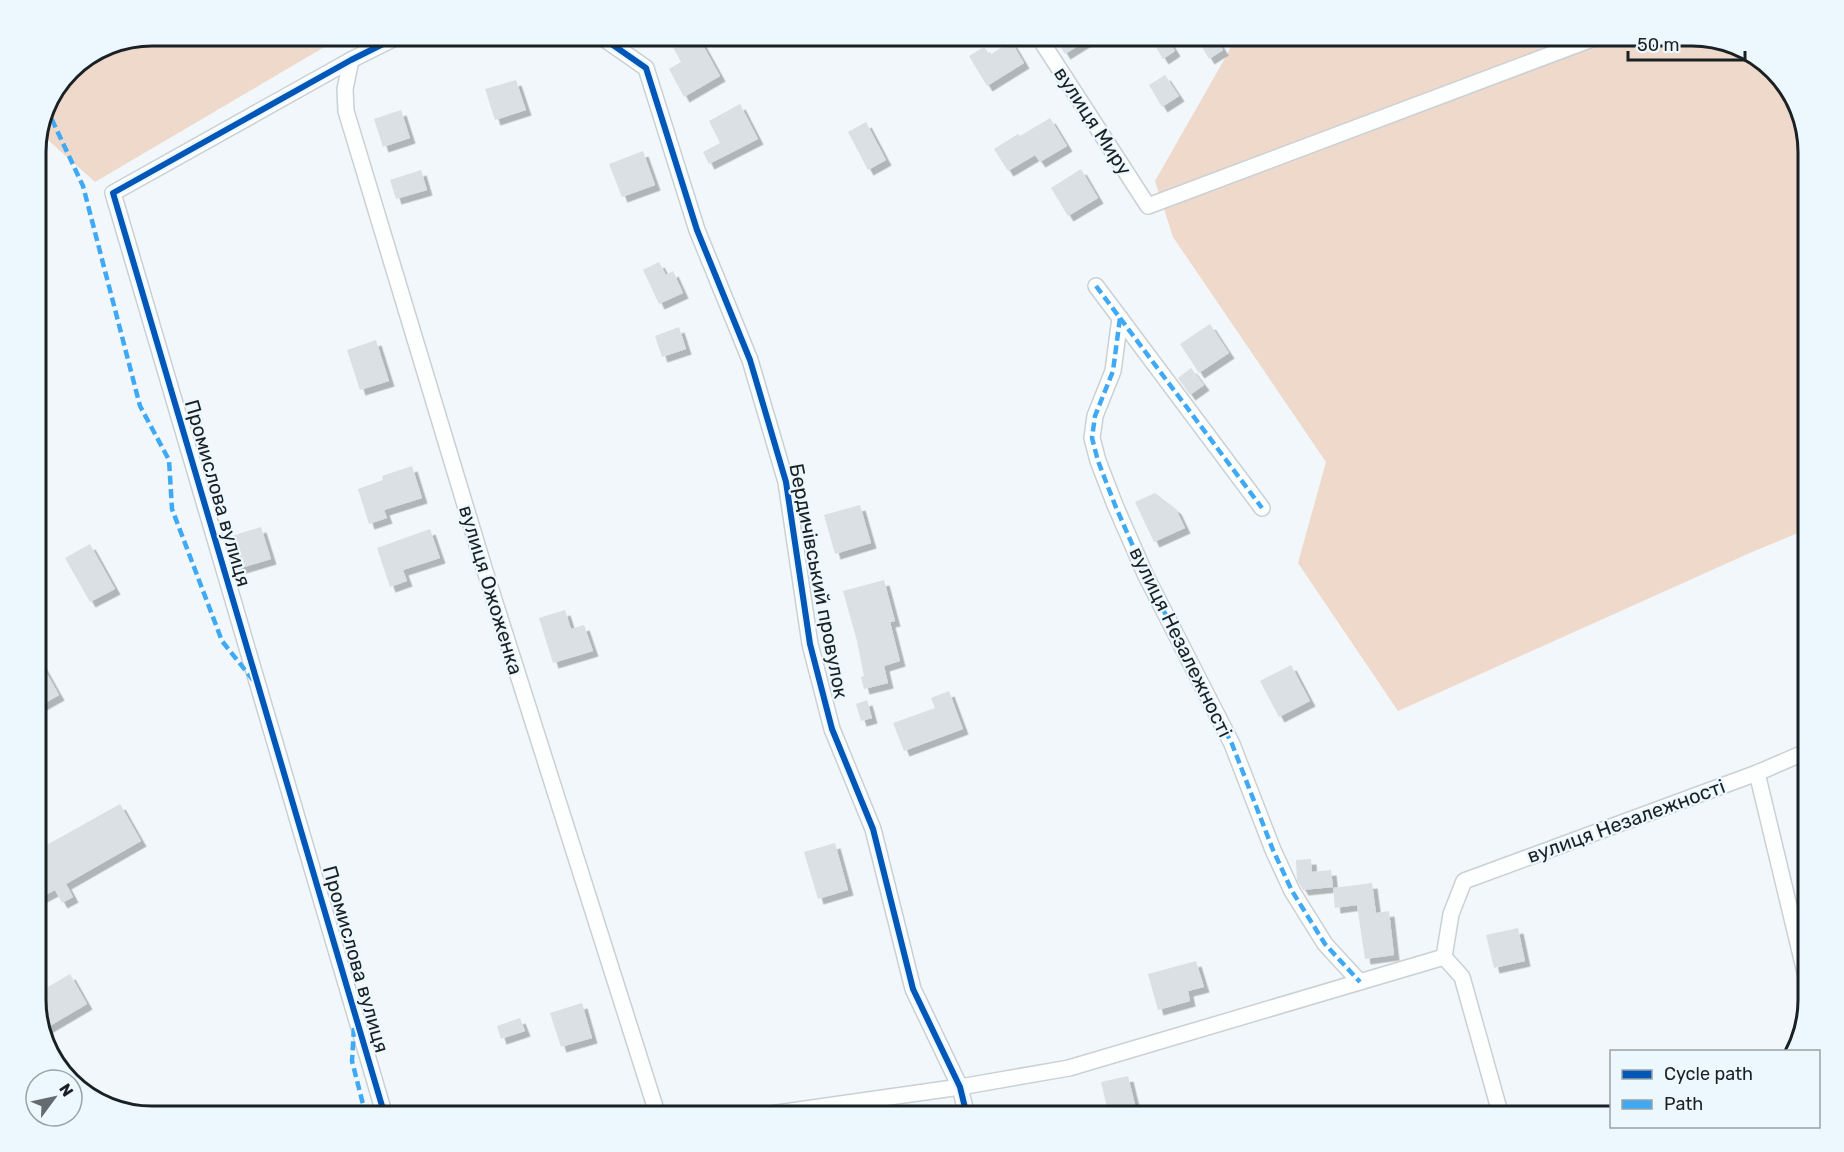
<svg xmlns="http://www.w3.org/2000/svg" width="1844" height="1152" viewBox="0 0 1844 1152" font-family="Rubik,sans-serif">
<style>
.green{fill:#efd9ca}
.building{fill:#dae0e3;filter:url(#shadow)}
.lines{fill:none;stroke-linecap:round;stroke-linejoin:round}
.minor-casing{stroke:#cad0d4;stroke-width:18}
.minor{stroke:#fdfefe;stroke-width:15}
.quiet{stroke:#3fa9f5;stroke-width:4.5;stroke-dasharray:9 4.5;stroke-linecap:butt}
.cycleway-casing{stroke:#edf8fe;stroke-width:10}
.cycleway{stroke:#0057b8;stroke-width:6}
.labels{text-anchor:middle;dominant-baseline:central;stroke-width:4.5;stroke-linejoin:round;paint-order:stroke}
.street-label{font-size:20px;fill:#1a2124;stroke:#edf8fe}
.rim{fill:none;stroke:#1a2124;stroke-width:3}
</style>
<defs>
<filter id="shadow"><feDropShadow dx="5.5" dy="5.5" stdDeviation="0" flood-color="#0004"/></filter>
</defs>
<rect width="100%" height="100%" fill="#f1f7fa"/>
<g class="green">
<polygon points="152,36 343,36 95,182 39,132 45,108 70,70 108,45"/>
<polygon points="1235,36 1692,36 1756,55 1793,95 1808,152 1808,529 1752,552 1398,711 1298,563 1326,462 1173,237 1155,181 1228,53"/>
</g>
<g class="building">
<polygon points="667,36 698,36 720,76 684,97 669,69 681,62"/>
<polygon points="1054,36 1094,36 1065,54"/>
<polygon points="1166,36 1175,51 1163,59 1154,44"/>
<polygon points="1205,36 1215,36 1223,50 1209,59 1198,40"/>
<polygon points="1011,41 1024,63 987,86 969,56 984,47 990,55"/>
<polygon points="1165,75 1179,96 1162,107 1149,85"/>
<polygon points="516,80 526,110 495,120 485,89"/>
<polygon points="740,104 758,139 709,164 703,152 720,143 709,121"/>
<polygon points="401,110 410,138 383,147 374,119"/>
<polygon points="1050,118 1067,146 1040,162 1035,155 1008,171 994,149 1018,134 1020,136"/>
<polygon points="866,122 886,160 868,170 848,132"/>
<polygon points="643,151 655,185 622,197 609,164"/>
<polygon points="1081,169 1098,198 1068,216 1051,188"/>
<polygon points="421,170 427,190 396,199 390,180"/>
<polygon points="659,262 666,275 673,271 683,293 659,304 643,270"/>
<polygon points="1210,324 1229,353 1199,373 1180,344"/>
<polygon points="679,327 686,349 662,357 655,336"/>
<polygon points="376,340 389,381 360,390 347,350"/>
<polygon points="1191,368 1204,385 1190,395 1178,378"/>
<polygon points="412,466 422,498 384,510 387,518 369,524 358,489 383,480 382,476"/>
<polygon points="1155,493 1176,509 1185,528 1154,542 1135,502"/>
<polygon points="860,505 871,543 835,554 824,515"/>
<polygon points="261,527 271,559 234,570 225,538"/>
<polygon points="430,529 440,558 403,570 407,581 390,587 377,548"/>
<polygon points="90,544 115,589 90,602 65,558"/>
<polygon points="884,580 895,621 890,622 900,661 884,666 888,683 864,689 861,677 864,676 857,641 843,591"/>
<polygon points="565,610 571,629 584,625 593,651 553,663 539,618"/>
<polygon points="36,654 59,695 36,708"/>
<polygon points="1291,665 1310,701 1279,717 1260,681"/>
<polygon points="949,691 963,729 904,751 893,723 935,708 931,698"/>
<polygon points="867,700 872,718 861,721 856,704"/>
<polygon points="120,804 141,841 66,884 73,897 62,903 55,890 36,900 36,851"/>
<polygon points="835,843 848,890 818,899 804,852"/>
<polygon points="1311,859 1312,872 1331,870 1333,887 1303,890 1297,880 1296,860"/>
<polygon points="1372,883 1376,913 1389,911 1394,955 1365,959 1357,905 1335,908 1333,888"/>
<polygon points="1518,928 1525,961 1494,968 1486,935"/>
<polygon points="1196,961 1204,987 1188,991 1190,1001 1158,1010 1148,974"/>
<polygon points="70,974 87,1004 43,1030 36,1007 36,994"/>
<polygon points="582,1003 592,1038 561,1047 550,1013"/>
<polygon points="520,1018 525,1031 501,1039 497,1026"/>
<polygon points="1128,1076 1137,1113 1124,1116 1109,1116 1101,1082"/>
</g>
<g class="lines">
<defs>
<g id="minor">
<polyline points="600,36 646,68 697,230 750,360 786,482 810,644 832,729 873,829 913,989 960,1087 967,1116"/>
<polyline points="1038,36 1148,206 1600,36"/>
<polyline points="351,60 345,89 346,111 485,571 658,1116"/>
<polyline points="1096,286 1120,318 1113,371 1095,416 1092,438 1098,461 1115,505 1146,576 1232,744 1273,850 1292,891 1325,944 1360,982"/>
<polyline points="1120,318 1262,508"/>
<polyline points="1757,773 1808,985"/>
<polyline points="1444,957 1462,977 1501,1116"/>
<polyline points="385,1116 113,193 351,60 399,36"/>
<polyline points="756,1116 960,1087 1069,1068 1444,957 1451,914 1464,881 1757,773 1808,751"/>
</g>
</defs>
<use href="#minor" class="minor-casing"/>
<use href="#minor" class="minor"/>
<g class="quiet">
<polyline points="46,107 83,186 140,406 169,460 172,509 222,641 253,680"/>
<polyline points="1096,286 1120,318 1113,371 1095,416 1092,438 1098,461 1115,505 1146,576 1232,744 1273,850 1292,891 1325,944 1360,982"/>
<polyline points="1120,318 1262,508"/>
<polyline points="354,1028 352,1061 366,1116"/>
</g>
<defs>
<g id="cycleway">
<polyline points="600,36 646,68 697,230 750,360 786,482 810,644 832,729 873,829 913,989 960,1087 967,1116"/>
<polyline points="385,1116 113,193 351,60 399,36"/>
</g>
</defs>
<use href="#cycleway" class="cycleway-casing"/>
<use href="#cycleway" class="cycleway"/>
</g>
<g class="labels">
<g class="street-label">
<text transform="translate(1093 121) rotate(57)">вулиця Миру</text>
<text transform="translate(218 493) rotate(74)">Промислова вулиця</text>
<text transform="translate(819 581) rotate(79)">Бердичівський провулок</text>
<text transform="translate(491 590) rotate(73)">вулиця Ожоженка</text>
<text transform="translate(1181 642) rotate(64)">вулиця Незалежності</text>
<text transform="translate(1626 821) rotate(-20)">вулиця Незалежності</text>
<text transform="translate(356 959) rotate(74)">Промислова вулиця</text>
</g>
</g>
<path d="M0 0H1844V1152H0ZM152 46H1692A106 106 0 0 1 1798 152V1000A106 106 0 0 1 1692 1106H152A106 106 0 0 1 46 1000V152A106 106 0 0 1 152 46Z" fill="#edf8fe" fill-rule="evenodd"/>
<path class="rim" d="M152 46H1692A106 106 0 0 1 1798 152V1000A106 106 0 0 1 1692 1106H152A106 106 0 0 1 46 1000V152A106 106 0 0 1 152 46Z"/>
<rect x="1610" y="1050" width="210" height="78" fill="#edf8fe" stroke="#99a2a7" stroke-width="1.5"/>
<rect x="1622" y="1070" width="30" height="9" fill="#0057b8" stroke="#99a2a7" stroke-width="1.5"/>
<text x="1664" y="1080" font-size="18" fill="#1a2124">Cycle path</text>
<rect x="1622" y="1100" width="30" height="9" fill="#3fa9f5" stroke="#99a2a7" stroke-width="1.5"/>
<text x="1664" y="1110" font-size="18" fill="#1a2124">Path</text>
<g transform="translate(54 1098) rotate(57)"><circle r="28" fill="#edf8fe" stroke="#99a2a7" stroke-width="1.5"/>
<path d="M0-4.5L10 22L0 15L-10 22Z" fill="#656c6f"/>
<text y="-9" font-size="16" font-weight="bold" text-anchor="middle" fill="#1a2124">N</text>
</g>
<path d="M1628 51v9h117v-9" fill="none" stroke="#1a2124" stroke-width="3"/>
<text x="1637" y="51" font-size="18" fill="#1a2124" stroke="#edf8fe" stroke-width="4.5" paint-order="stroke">50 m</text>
</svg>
